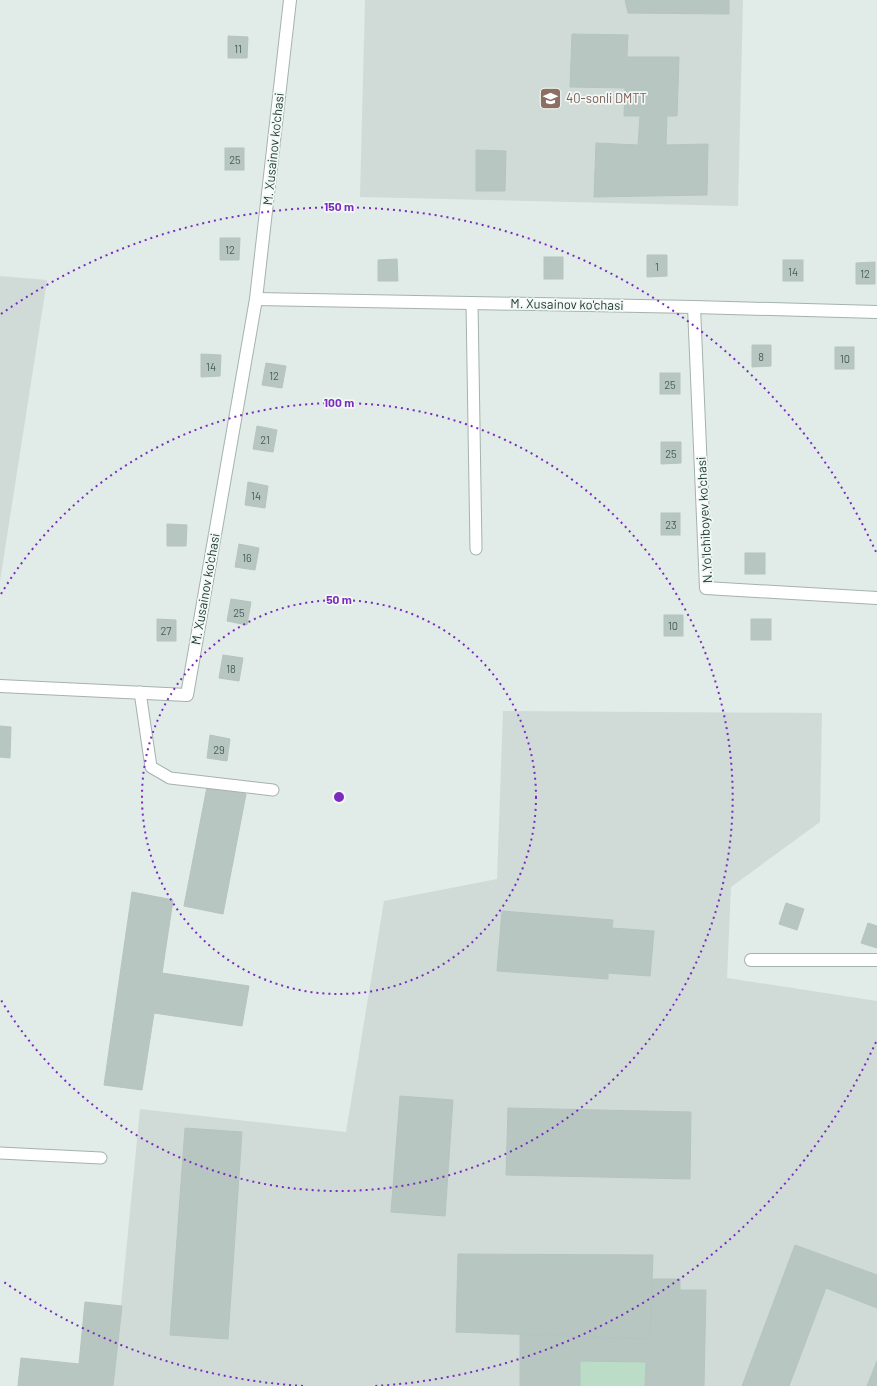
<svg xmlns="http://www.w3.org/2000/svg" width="877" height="1386" viewBox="0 0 877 1386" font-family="Barlow,sans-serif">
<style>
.built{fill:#d0dbd7}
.green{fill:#bbdcc6}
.building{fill:#b7c6c1;stroke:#b4c5bf}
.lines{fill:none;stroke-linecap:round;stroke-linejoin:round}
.lane-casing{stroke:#a4b3ae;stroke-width:13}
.street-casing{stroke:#a4b3ae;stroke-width:14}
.lane{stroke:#fff;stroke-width:11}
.street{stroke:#fff;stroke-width:12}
.ring{fill:none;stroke:#7b2cbf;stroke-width:2;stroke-dasharray:2 4}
.labels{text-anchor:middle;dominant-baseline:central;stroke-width:3.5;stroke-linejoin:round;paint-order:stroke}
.number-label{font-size:11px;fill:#475e59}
.education-label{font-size:13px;fill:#785e54;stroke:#f2f8f5;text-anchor:start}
.street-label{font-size:13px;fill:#223c36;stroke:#f2f8f5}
.centre{fill:#7b2cbf;stroke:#f2f8f5;stroke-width:2}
.ring-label{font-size:12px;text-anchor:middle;font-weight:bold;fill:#7b2cbf;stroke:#f2f8f5;stroke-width:3.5;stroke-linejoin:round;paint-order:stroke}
</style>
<rect width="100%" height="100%" fill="#e1ebe7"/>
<g class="built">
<polygon points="365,0 743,0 738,206 360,197"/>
<polygon points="0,276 47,280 0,581"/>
<polygon points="503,711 822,713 820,822 731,887 727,978 877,1001 877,1386 113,1386 140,1109 346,1132 384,901 497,879"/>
</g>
<polygon class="green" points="580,1361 646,1362 645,1386 580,1386"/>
<g class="building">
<polygon points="625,0 729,0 729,14 628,13"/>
<polygon points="572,34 628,35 627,57 679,57 677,116 667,116 666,145 708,144 707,195 594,197 596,143 638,145 640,116 624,116 625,88 570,87"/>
<polygon points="228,36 248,37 247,58 228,58"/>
<rect x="225" y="148" width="19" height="22"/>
<polygon points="476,150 506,151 505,191 476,191"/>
<polygon points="220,238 240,238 239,260 220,260"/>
<polygon points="647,255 667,255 667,276 647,277"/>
<rect x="544" y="257" width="19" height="22"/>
<polygon points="397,259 398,281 378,281 378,260"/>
<rect x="783" y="260" width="20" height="21"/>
<polygon points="875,262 875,284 856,284 856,263"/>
<polygon points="752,345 771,345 771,366 752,367"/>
<rect x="835" y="347" width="19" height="22"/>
<polygon points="201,354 221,355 220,376 201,377"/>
<polygon points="266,363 286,366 282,388 262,385"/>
<rect x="660" y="373" width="20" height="21"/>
<polygon points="257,426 277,430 273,452 253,449"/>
<polygon points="661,442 681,442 681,463 661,464"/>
<polygon points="248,482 268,486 265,508 245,505"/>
<rect x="661" y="513" width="19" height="22"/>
<polygon points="167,524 187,525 186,546 167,546"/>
<polygon points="239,544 259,548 255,570 235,567"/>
<rect x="745" y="553" width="20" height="21"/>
<polygon points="231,599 251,602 247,625 227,621"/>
<rect x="664" y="615" width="19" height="21"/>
<polygon points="157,619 176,620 176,641 157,641"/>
<rect x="751" y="619" width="20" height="21"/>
<polygon points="223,655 243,658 239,681 219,678"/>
<polygon points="0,726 11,727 10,758 0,757"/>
<polygon points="210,735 230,739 227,761 207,758"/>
<polygon points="207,787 246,794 223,914 184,906"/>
<polygon points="132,892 173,900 162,973 249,986 242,1026 154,1013 142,1090 104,1085"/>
<polygon points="786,903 804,909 797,930 779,924"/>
<polygon points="502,911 613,920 612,928 654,931 650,976 608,973 608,979 497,971"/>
<polygon points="868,923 877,926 877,948 861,943"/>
<polygon points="400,1096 453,1100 445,1216 391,1212"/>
<polygon points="508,1108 691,1112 690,1179 506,1175"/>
<polygon points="185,1128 242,1132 228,1339 170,1335"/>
<polygon points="795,1245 877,1275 877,1308 826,1288 789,1386 742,1386"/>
<polygon points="458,1254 653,1255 650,1339 456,1332"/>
<polygon points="652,1279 680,1279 680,1290 706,1290 704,1386 645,1386 646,1362 580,1361 580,1386 520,1386 520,1335 650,1339"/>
<polygon points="85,1302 122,1306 113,1386 18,1386 21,1358 79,1364"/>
<polygon points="877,1361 877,1386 867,1386"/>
</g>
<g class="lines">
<defs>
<g id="lane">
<polyline points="472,303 476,549"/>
<polyline points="140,692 151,767 170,778 273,790"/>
<polyline points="0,1153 101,1158"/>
</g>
<g id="street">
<polyline points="256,299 694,307 877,312"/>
<polyline points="694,307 706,588 877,598"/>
<polyline points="0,686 187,695 256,299 290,0"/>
<polyline points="751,960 877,960"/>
</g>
</defs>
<use href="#lane" class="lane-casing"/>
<use href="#street" class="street-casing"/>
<use href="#lane" class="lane"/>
<use href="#street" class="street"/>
</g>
<g class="ring">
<circle cx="339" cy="797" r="197"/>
<path d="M1 594A394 394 0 1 1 1 1000"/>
<path d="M876 1042A590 590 0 0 1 375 1386M303 1386A590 590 0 0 1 1 1280M1 314A590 590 0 0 1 876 552"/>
</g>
<defs>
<symbol id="school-square" viewBox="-11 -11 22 22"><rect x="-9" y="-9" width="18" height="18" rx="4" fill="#8d6e63" stroke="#f2f8f5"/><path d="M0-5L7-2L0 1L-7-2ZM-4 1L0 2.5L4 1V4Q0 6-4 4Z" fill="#fff"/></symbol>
</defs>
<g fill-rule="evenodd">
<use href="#school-square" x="538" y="86" width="25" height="25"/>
</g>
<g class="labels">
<g class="number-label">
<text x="238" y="48">11</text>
<text x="235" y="159">25</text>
<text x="230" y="249">12</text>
<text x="657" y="266">1</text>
<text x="793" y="271">14</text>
<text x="865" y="273">12</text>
<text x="761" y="356">8</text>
<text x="845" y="358">10</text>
<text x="211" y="366">14</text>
<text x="274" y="375">12</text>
<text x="670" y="384">25</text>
<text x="265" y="439">21</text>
<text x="671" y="453">25</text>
<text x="256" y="495">14</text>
<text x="671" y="524">23</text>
<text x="247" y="557">16</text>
<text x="239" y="612">25</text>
<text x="673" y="625">10</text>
<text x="166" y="630">27</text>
<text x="231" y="668">18</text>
<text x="219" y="749">29</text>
</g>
<g class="education-label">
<text x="566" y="98">40-sonli DMTT</text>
</g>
<g class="street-label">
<text transform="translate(273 149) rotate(-84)">M. Xusainov ko'chasi</text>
<text transform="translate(567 304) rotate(1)">M. Xusainov ko'chasi</text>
<text transform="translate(704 520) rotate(-93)">N.Yo'lchiboyev ko'chasi</text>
<text transform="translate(205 589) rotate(-80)">M. Xusainov ko'chasi</text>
</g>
</g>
<circle cx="339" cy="797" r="6" class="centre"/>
<g class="ring-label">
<text x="339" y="211">150 m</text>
<text x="339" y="407">100 m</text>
<text x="339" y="604">50 m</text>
</g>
</svg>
